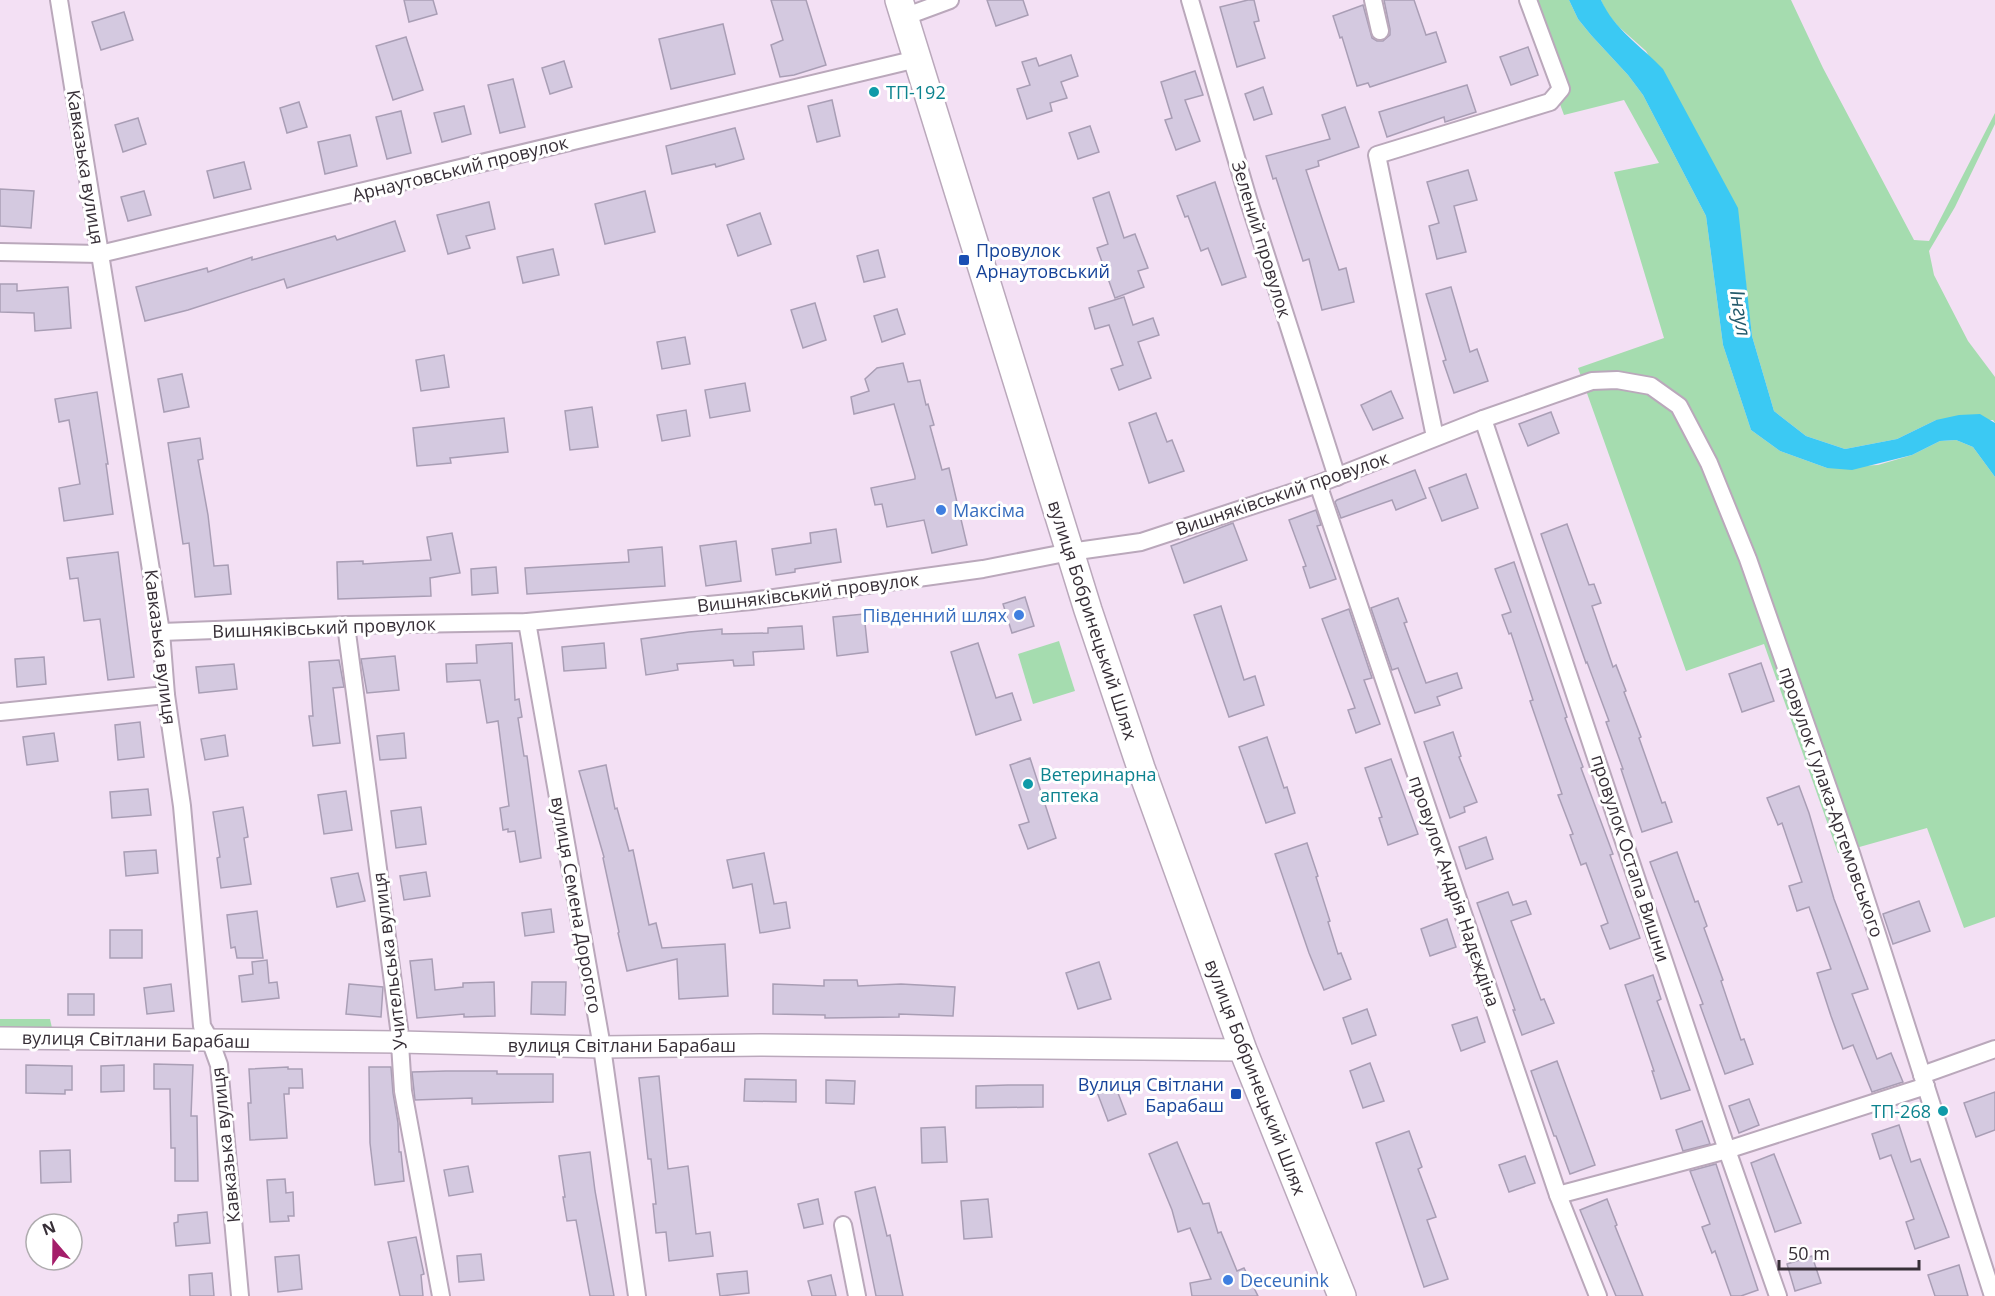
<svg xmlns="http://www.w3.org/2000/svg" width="1995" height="1296" viewBox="0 0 1995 1296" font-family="'Open Sans',sans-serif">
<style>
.green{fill:#a5dcaf}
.water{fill:#3bc9f3}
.building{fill:#d4c9e0;stroke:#a99eb5;stroke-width:1.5}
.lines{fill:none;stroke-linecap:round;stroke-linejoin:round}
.minor-casing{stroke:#baa8bb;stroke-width:20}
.tertiary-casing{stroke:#baa8bb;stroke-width:24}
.primary-casing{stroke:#baa8bb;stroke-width:30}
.minor{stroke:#fff;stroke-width:16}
.tertiary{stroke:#fff;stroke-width:21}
.primary{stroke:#fff;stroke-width:27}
.culture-dot{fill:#0f9aa8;stroke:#fff;stroke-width:2}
.transit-dot{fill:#1a4fb4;stroke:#fff;stroke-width:2}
.shop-dot{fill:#3f7fe0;stroke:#fff;stroke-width:2}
.labels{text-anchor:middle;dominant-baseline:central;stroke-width:6;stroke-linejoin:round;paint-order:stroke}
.culture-label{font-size:18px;fill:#0d838f;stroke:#fff;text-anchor:start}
.street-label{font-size:18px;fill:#372f37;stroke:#fff}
.transit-label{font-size:18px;fill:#164399;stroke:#fff;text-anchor:start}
.shop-label{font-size:18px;fill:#366cbe;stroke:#fff;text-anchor:start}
.water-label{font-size:20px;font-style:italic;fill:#22596b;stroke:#fff}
</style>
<rect width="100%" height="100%" fill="#f3e0f4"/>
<g class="green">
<polygon points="1521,0 1569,0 1578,19 1591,35 1628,75 1643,95 1706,216 1723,345 1751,430 1780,451 1827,468 1878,465 1912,455 1940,441 1956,440 1973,447 1995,477 1995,917 1964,928 1927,828 1838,853 1764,644 1686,671 1578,368 1664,338 1614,172 1659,163 1624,100 1564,115"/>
<polygon points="1601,0 1791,0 1823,68 1914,240 1929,241 1995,113 1995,124 1955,207 1929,251 1934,275 1968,341 1995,377 1995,423 1993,420 1936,420 1897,439 1845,449 1806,436 1774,411 1752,336 1737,208 1646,51 1619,27 1606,12"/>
<polygon points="1059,641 1075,691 1033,704 1018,654"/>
<polygon points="0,1019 50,1019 52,1028 0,1027"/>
</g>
<path class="water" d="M 1569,0 L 1601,0 C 1614,29 1641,46 1663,69 L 1738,208 L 1752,336 L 1774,411 L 1806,436 L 1845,449 L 1897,439 L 1936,420 L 1959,415 L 1980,414 L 1995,423 L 1995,477 L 1973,447 L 1956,440 L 1940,441 L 1912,455 L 1852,470 L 1827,468 L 1780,451 L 1751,430 L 1723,345 L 1706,216 L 1643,95 L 1628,75 L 1591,35 L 1578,19 Z"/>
<g class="building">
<polygon points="404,0 433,0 437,14 409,22"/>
<polygon points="771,0 806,0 826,65 794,75 780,77 771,45 783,40"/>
<polygon points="987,0 1023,0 1028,15 996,26"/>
<polygon points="1248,0 1254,0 1259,21 1254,22 1265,58 1237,67 1220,7"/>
<polygon points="1384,0 1414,0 1426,35 1436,32 1446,62 1370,87 1368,83 1357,86 1342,37 1340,38 1333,16 1363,5 1372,38 1377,41 1383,41 1390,35 1390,29"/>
<polygon points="124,12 133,40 101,50 92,22"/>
<polygon points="723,24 735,74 671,89 659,39"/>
<polygon points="406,37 423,90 393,100 376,46"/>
<polygon points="1528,47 1538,75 1511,85 1500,57"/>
<polygon points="1071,55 1078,76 1061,82 1067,98 1050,103 1052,111 1027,119 1017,89 1030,85 1022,62 1036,58 1039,66"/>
<polygon points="564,61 572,87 550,94 542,68"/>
<polygon points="1195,71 1203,95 1185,100 1200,141 1176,150 1165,120 1172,118 1161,82"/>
<polygon points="513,79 525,127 500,133 488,85"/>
<polygon points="1467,85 1476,112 1445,122 1444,117 1387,137 1379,112"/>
<polygon points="1263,87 1272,114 1254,120 1245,94"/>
<polygon points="832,100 840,136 817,142 808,106"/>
<polygon points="299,102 307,127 287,133 280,108"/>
<polygon points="464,106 471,134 442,142 434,113"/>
<polygon points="1345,107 1359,147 1318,161 1319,166 1306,170 1339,270 1346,268 1354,302 1322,310 1309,259 1303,261 1276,178 1273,179 1266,156 1330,139 1322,115"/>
<polygon points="401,111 411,153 387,159 376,117"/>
<polygon points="138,118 146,144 123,152 115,125"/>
<polygon points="1090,126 1099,152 1078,159 1069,133"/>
<polygon points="735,128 744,159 716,167 715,164 672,174 666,146"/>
<polygon points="350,135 357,166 325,174 318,142"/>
<polygon points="244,162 251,189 214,198 207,171"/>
<polygon points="1468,170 1477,200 1454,206 1466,252 1437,259 1429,226 1439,223 1427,182"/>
<polygon points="1215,182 1246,277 1222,285 1208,248 1201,251 1188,216 1185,217 1177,196"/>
<polygon points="0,189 34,191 31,228 0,226"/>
<polygon points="144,191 151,215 128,221 121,197"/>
<polygon points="645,191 655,232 605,244 595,204"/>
<polygon points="1109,192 1124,238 1135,234 1148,268 1138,271 1144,287 1115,298 1097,248 1108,244 1093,198"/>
<polygon points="489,202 495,229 466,236 470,248 448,254 437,215"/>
<polygon points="760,213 771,244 738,256 727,225"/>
<polygon points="395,221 405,251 287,288 284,279 188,310 145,321 136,287 207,268 208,272 252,257 252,260 335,236 337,240"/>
<polygon points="553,249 559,275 523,283 517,257"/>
<polygon points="878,250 885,277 864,282 857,256"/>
<polygon points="0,284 17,284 17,291 68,287 71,328 35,331 34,313 0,312"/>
<polygon points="1451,287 1470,352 1477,349 1488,381 1454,393 1443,361 1446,360 1426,294"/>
<polygon points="1124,297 1133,325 1153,318 1159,335 1138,342 1151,378 1119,390 1111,369 1123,365 1109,325 1095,329 1089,308"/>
<polygon points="815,303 826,340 803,348 791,310"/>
<polygon points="897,309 905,334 882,342 874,316"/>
<polygon points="685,337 690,364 662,369 657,342"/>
<polygon points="444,355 449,387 421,391 416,360"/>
<polygon points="903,363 908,382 920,380 926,405 928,404 934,425 930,426 942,470 949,468 967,545 932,553 924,520 887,527 882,504 875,505 871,488 915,479 915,476 894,404 854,414 851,397 869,391 865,379 877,368"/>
<polygon points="182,374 189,407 164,412 158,379"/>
<polygon points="745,383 750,411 710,418 705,390"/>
<polygon points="1391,391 1403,418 1373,430 1361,405"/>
<polygon points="97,392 108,464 106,464 113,514 64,521 59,488 80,484 69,420 59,422 55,399"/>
<polygon points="592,407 598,447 570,450 565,411"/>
<polygon points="686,410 690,436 662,441 657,415"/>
<polygon points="1551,412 1559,433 1528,446 1519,424"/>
<polygon points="1156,413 1167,442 1172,440 1184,471 1149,483 1129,423"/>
<polygon points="504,418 508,452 450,458 451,463 417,466 413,428"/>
<polygon points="200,438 203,459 198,460 208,515 214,566 228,565 231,594 195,597 189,543 183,544 168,443"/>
<polygon points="1415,470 1426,498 1396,510 1392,500 1341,518 1335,502 1337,500"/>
<polygon points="1466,474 1478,508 1442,521 1429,488"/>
<polygon points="1316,510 1321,525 1317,526 1336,579 1310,588 1303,567 1306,566 1289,520"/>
<polygon points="1233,523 1247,560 1184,583 1171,546"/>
<polygon points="1567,524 1589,585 1594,584 1601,603 1592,606 1613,667 1616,665 1626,691 1624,692 1641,737 1639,738 1662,803 1665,802 1672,822 1642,832 1621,769 1623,769 1606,722 1609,721 1587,662 1586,663 1541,534"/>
<polygon points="836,529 841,562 795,569 795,572 776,575 772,549 811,543 810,533"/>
<polygon points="452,533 460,573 430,578 431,596 338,599 337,562 363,561 363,564 431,560 427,537"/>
<polygon points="736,541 741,581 706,586 700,546"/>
<polygon points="662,547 665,586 527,594 525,568 629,562 628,550"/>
<polygon points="118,552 134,677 108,680 100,619 84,621 78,578 70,579 67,558"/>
<polygon points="1514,562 1567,717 1565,718 1583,767 1581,768 1613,854 1610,855 1640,938 1610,949 1601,926 1608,923 1586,863 1581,865 1570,835 1573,834 1558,795 1562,794 1530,701 1533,700 1511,633 1509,634 1502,615 1511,612 1495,569"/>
<polygon points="496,567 498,593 472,595 471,569"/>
<polygon points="1025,597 1034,626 1012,633 1003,604"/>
<polygon points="1398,598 1407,622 1404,623 1426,683 1457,673 1462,688 1437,697 1440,705 1415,713 1398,668 1392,670 1371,608"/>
<polygon points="1221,606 1244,680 1255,676 1264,705 1229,717 1194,615"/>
<polygon points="1349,609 1372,678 1364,680 1380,724 1356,733 1348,710 1355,708 1322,619"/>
<polygon points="864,614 868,652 837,656 833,617"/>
<polygon points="802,626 804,649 753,652 754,665 734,666 733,660 677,664 678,670 646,675 641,639 689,632 722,629 722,634 768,633 768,628"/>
<polygon points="512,643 515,700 519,699 522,717 518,718 524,756 527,756 541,858 520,862 515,831 508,832 508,829 503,830 500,808 509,806 498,721 487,723 480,680 447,682 446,664 477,663 476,645"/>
<polygon points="604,643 606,668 564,671 562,647"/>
<polygon points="978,643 996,698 1012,693 1021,720 976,735 951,652"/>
<polygon points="395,656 399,690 367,693 361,659"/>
<polygon points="44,657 46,684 17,687 15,659"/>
<polygon points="339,660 344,687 333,688 340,743 313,746 309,716 313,716 309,662"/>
<polygon points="1761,663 1774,701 1742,712 1729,674"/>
<polygon points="234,664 237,689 199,693 196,667"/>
<polygon points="140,722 144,757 118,760 115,725"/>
<polygon points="1453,732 1461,756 1459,757 1477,802 1464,807 1465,812 1450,818 1424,742"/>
<polygon points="54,733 58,761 27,765 23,737"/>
<polygon points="404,733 406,758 380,760 377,736"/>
<polygon points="225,735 228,756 205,760 201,739"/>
<polygon points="1267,737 1284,788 1287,787 1295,813 1266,823 1239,747"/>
<polygon points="1030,758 1056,838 1028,849 1019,825 1029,822 1010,765"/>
<polygon points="1391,759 1418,834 1388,845 1379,818 1382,817 1365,768"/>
<polygon points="606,765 615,809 617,808 629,851 633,850 649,925 656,923 662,948 725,944 728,996 679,999 677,959 627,971 618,933 619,932 603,858 604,857 579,771"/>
<polygon points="1799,786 1809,813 1834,899 1868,989 1852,994 1877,1059 1891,1053 1903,1082 1872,1092 1853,1045 1843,1049 1831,1016 1817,973 1831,969 1809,907 1797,911 1789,886 1802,882 1782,823 1778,825 1767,798"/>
<polygon points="148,789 151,815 112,818 110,792"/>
<polygon points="346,791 352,830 324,834 318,795"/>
<polygon points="243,807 248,837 244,838 251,884 221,888 217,858 220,857 213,812"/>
<polygon points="421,807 426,844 396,848 391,811"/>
<polygon points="1486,837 1493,859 1466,869 1459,847"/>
<polygon points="1307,843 1318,876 1316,877 1330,921 1328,922 1338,954 1341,953 1351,979 1324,990 1309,953 1275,854"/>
<polygon points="156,850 158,873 126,876 124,852"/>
<polygon points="1677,852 1695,902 1698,901 1707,926 1704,928 1723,980 1721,981 1741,1040 1744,1039 1753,1064 1725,1074 1700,1005 1703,1004 1650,862"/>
<polygon points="764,853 774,904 786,902 790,928 760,933 752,884 733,888 727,860"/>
<polygon points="426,872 430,896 404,900 400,876"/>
<polygon points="358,873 365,901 337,907 331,878"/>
<polygon points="1508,892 1513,905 1526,901 1531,914 1511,921 1541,1000 1544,999 1554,1023 1522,1035 1513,1010 1515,1010 1477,903"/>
<polygon points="1919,901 1930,931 1893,944 1883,914"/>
<polygon points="551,909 554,932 525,936 522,913"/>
<polygon points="257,911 263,958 237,958 235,947 231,948 227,915"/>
<polygon points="1447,919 1456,947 1430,956 1421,929"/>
<rect x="110" y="930" width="32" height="28"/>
<polygon points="432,959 435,990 463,987 463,983 494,982 495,1016 464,1017 464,1014 417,1018 410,961"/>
<polygon points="267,960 269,983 277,982 279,998 242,1002 239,976 253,974 252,962"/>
<polygon points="1099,962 1111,999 1078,1009 1066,973"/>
<polygon points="1653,975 1661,999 1657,1001 1690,1090 1661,1099 1652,1071 1654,1071 1625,985"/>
<polygon points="824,980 857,980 858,986 901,984 955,987 953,1016 899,1014 899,1017 825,1018 825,1015 773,1014 773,984 824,986"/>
<polygon points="532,982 566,982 565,1015 531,1014"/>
<polygon points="171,984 174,1011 147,1014 144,988"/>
<polygon points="349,984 383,987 381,1017 346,1014"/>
<rect x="68" y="994" width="26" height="21"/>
<polygon points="1367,1009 1376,1035 1352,1044 1343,1018"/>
<polygon points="1477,1017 1485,1042 1461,1051 1452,1025"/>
<polygon points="1557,1061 1595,1165 1570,1174 1556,1136 1554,1136 1531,1071"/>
<polygon points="1370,1063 1384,1101 1363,1108 1350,1071"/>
<polygon points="154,1064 193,1065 191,1116 197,1116 198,1181 175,1181 175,1148 171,1148 170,1089 154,1089"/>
<polygon points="26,1065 72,1066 72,1090 65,1090 65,1094 26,1093"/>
<polygon points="124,1065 124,1091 101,1092 101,1066"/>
<polygon points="288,1067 288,1069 302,1069 303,1088 289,1088 289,1094 284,1094 287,1138 250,1140 248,1103 251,1103 249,1069"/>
<polygon points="369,1067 391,1067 393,1093 398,1123 399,1152 401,1152 404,1181 375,1185 370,1143"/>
<polygon points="446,1071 497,1071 497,1074 553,1074 553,1102 472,1104 472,1098 415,1100 412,1072"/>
<polygon points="659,1076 668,1169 688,1166 696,1234 710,1232 713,1256 669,1261 666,1232 656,1233 653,1204 656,1204 651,1159 648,1159 639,1078"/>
<polygon points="745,1079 796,1080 796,1102 744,1101"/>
<polygon points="826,1080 855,1081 854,1104 826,1103"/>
<polygon points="1008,1085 1043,1085 1043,1107 976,1108 976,1086"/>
<polygon points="1115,1085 1126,1114 1108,1121 1097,1092"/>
<polygon points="1995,1092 1995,1130 1976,1137 1964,1103"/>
<polygon points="1749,1099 1759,1125 1739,1133 1729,1106"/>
<polygon points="1702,1121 1710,1144 1683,1151 1676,1130"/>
<polygon points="1899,1125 1911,1162 1920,1159 1949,1237 1915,1249 1906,1222 1914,1219 1891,1155 1880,1159 1872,1134"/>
<polygon points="945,1127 947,1162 922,1163 921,1128"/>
<polygon points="1409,1131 1422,1167 1418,1169 1436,1217 1427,1220 1448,1279 1424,1287 1376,1143"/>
<polygon points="1177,1142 1203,1204 1209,1203 1218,1233 1221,1232 1237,1271 1244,1268 1258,1296 1192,1296 1190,1283 1211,1279 1190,1228 1178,1232 1172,1210 1149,1154"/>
<polygon points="70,1150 71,1182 41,1183 40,1151"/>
<polygon points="590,1152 595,1191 614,1296 590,1296 576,1220 567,1221 563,1197 565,1197 559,1156"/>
<polygon points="1774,1154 1801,1223 1775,1232 1751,1163"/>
<polygon points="1525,1156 1535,1183 1509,1192 1499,1165"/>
<polygon points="1716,1164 1758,1290 1741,1296 1731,1296 1715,1251 1712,1253 1702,1227 1710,1224 1690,1171"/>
<polygon points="468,1166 473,1192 449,1196 444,1170"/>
<polygon points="285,1179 286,1193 293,1192 294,1216 288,1216 289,1221 270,1222 267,1180"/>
<polygon points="875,1187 887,1236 890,1235 903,1296 876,1296 855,1192"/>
<polygon points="818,1199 823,1224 804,1228 798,1204"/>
<polygon points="988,1199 992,1237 964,1239 961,1201"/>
<polygon points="1607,1199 1617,1225 1615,1226 1643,1296 1616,1296 1580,1210"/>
<polygon points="207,1212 210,1243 176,1246 174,1223 178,1222 178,1215"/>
<polygon points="416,1237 424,1274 421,1275 423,1296 400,1296 388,1242"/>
<polygon points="481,1254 484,1280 459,1282 457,1256"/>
<polygon points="299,1255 302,1289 278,1292 275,1257"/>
<polygon points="1812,1256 1821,1283 1795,1291 1787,1264"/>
<polygon points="1959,1265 1968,1296 1935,1296 1928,1275"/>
<polygon points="747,1271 749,1293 720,1296 717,1274"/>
<polygon points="212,1273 214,1296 190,1296 189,1275"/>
<polygon points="831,1275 836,1296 812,1296 808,1281"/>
</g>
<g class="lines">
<defs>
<g id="minor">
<polyline points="59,0 161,632 166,695 182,806 202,1026 210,1040 219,1065 240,1296"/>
<polyline points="1190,0 1249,202 1337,477"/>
<polyline points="1373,0 1380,31"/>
<polyline points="904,17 950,0"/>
<polyline points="0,252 100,254 917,59"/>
<polyline points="1483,419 1727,1150 1778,1296"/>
<polyline points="1435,437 1377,155 1550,102 1561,89 1528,0"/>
<polyline points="1318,484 1558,1195 1598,1296"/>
<polyline points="527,622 602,1047 637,1296"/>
<polyline points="346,625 399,1028 403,1091 441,1296"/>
<polyline points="161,632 346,625 527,622 751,601 983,569 1070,552 1141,542 1318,484 1483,419 1592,381 1617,380 1651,386 1679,406 1709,463 1748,559 1851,853 1993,1296"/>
<polyline points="0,712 166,695"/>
<polyline points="1922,1075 1995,1049"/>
<polyline points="1558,1195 1727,1150 1926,1086"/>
<polyline points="843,1225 857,1296"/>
</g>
<polyline id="tertiary" points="0,1038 400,1042 602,1047 760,1045 1243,1050"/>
<polyline id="primary" points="899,0 1088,610 1141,768 1243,1050 1342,1296"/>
</defs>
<use href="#minor" class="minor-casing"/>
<use href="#tertiary" class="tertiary-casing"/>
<use href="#primary" class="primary-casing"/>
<use href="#minor" class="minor"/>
<use href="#tertiary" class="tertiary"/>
<use href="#primary" class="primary"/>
</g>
<g class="culture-dot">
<circle cx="874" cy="92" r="6"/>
<circle cx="1028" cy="784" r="6"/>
<circle cx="1943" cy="1111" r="6"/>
</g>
<g class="transit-dot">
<rect x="958" y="254" width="12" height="12" rx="3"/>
<rect x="1230" y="1088" width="12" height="12" rx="3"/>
</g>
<g class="shop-dot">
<circle cx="941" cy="510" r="6"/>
<circle cx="1019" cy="615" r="6"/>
<circle cx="1228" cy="1280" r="6"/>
</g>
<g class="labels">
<g class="culture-label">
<text x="886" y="92">ТП-192</text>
<text x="1040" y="774">Ветеринарна<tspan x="1040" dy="21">аптека</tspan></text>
<text x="1931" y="1111" text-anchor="end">ТП-268</text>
</g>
<g class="street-label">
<text transform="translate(86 167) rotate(81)">Кавказька вулиця</text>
<text transform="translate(460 168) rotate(-14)">Арнаутовський провулок</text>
<text transform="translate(1262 239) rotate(73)">Зелений провулок</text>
<text transform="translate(1282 493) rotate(-19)">Вишняківський провулок</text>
<text transform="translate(808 592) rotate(-7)">Вишняківський провулок</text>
<text transform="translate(1093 620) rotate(72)">вулиця Бобринецький Шлях</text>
<text transform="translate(324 627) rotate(-2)">Вишняківський провулок</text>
<text transform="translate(161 647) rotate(83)">Кавказька вулиця</text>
<text transform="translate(1832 802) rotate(71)">провулок Гулака-Артемовського</text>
<text transform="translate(1631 858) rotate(72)">провулок Остапа Вишни</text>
<text transform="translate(1455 891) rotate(71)">провулок Андрія Надєждіна</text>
<text transform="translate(577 905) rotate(80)">вулиця Семена Дорогого</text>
<text transform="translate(389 961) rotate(-97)">Учительська вулиця</text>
<text transform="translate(136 1039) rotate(1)">вулиця Світлани Барабаш</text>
<text x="622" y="1045">вулиця Світлани Барабаш</text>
<text transform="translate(1256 1077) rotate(69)">вулиця Бобринецький Шлях</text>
<text transform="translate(225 1145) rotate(-96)">Кавказька вулиця</text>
</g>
<g class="transit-label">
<text x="976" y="250">Провулок<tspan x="976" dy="21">Арнаутовський</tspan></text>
<text x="1224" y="1084" text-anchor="end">Вулиця Світлани<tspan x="1224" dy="21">Барабаш</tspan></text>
</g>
<g class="shop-label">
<text x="953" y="510">Максіма</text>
<text x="1007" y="615" text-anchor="end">Південний шлях</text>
<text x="1240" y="1280">Deceunink</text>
</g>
<g class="water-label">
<text transform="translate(1741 313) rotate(81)">Інгул</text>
</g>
</g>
<g transform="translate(54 1242) rotate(340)"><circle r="28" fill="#ffffff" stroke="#afacaf" stroke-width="1.5"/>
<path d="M0-4.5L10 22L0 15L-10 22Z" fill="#a41e6a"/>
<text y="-9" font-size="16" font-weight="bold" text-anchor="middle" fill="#372f37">N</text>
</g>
<path d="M1779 1260v9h140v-9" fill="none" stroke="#372f37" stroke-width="3"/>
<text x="1788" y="1260" font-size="18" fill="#372f37" stroke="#ffffff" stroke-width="4.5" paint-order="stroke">50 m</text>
</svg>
